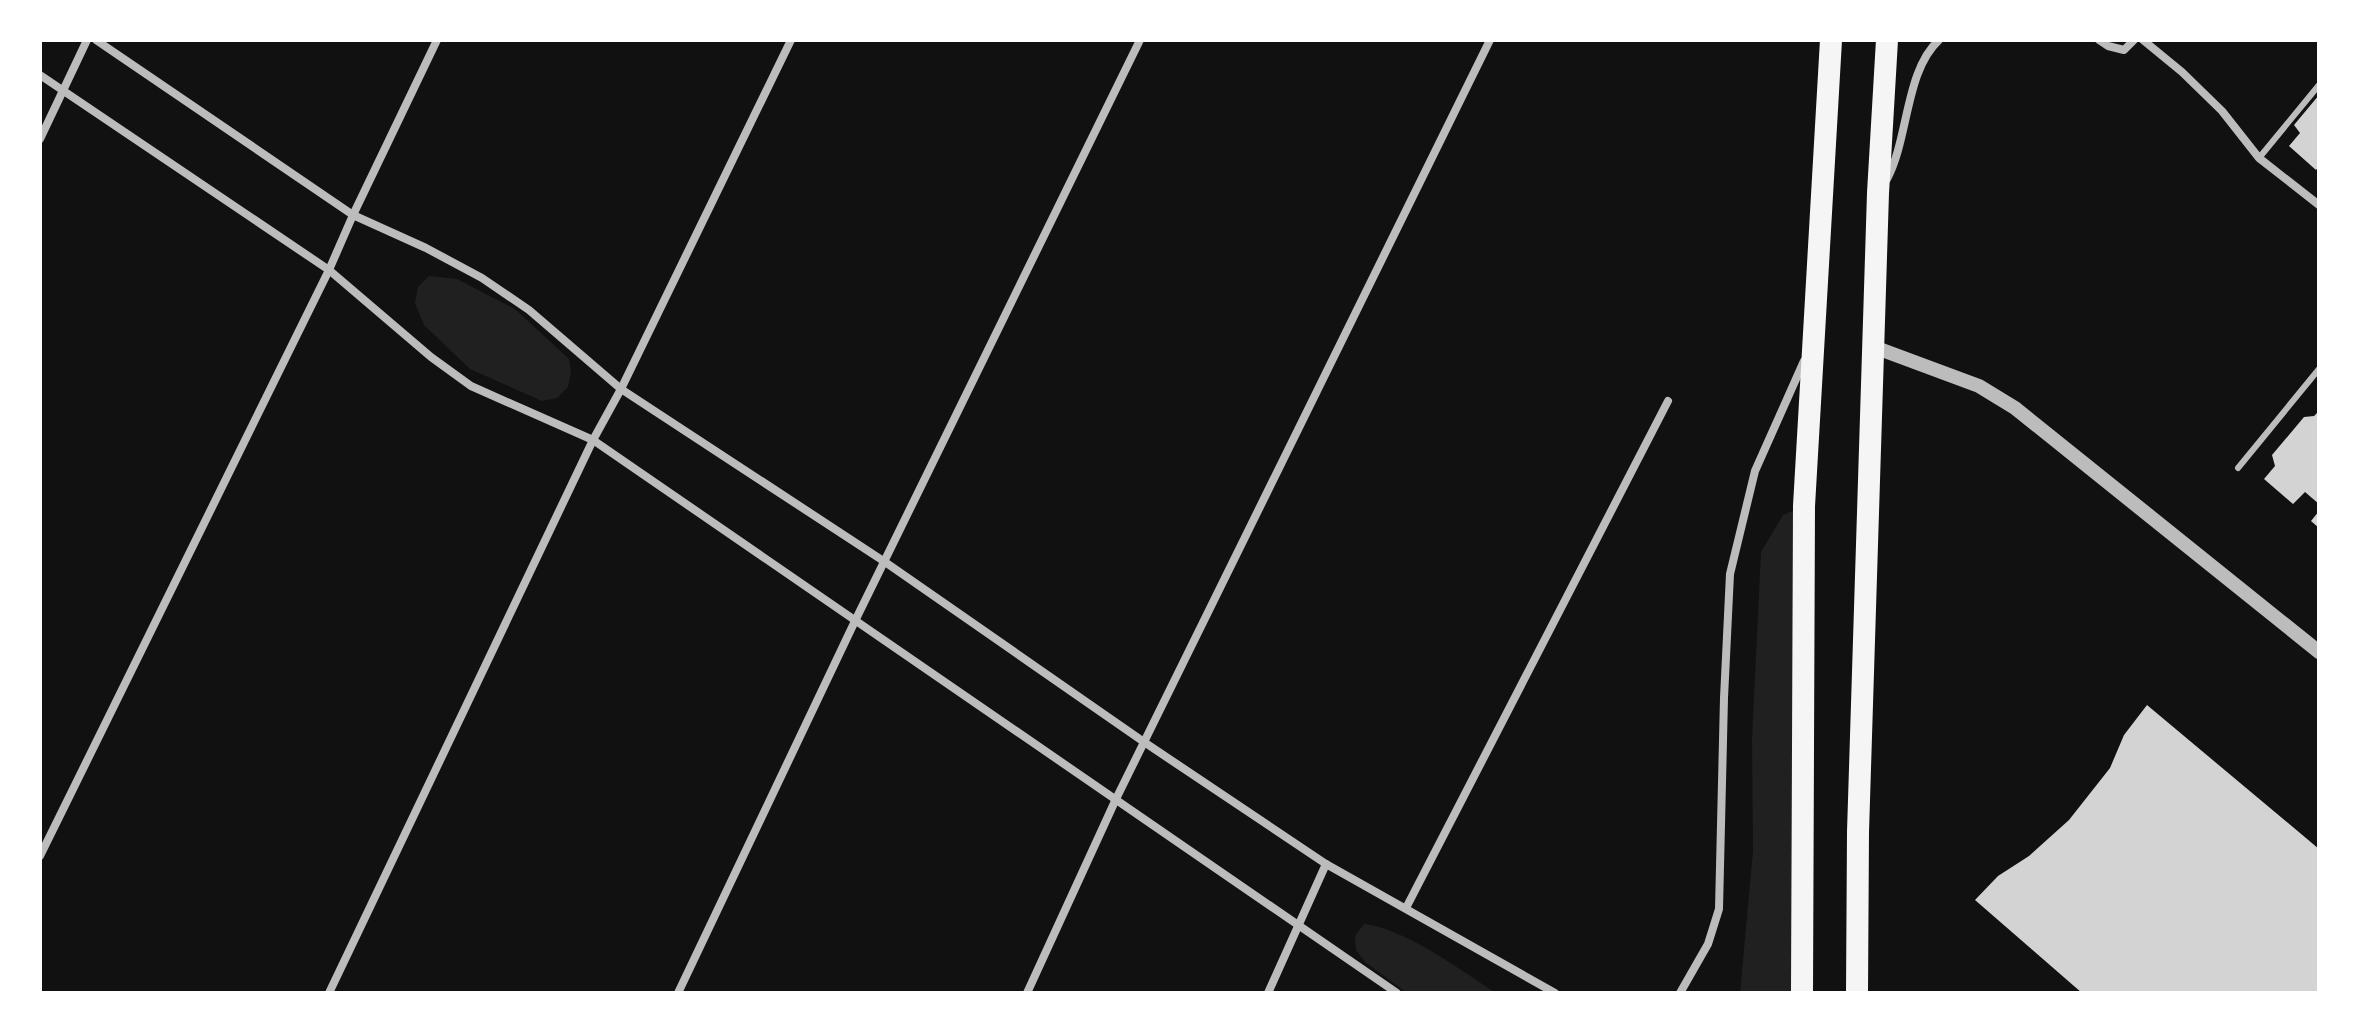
<svg xmlns="http://www.w3.org/2000/svg" width="2359" height="1033" font-family="'PT Sans',sans-serif">
<style>
.green{fill:#202020}
.building{fill:#d3d3d3}
.lines{fill:none;stroke-linecap:round;stroke-linejoin:round}
.service{stroke:#bcbcbc;stroke-width:6}
.minor{stroke:#bcbcbc;stroke-width:8}
.tertiary{stroke:#bcbcbc;stroke-width:14}
.trunk{stroke:#f5f5f5;stroke-width:22}
</style>
<rect width="100%" height="100%" fill="#111"/>
<g class="green">
<polygon points="429,276 457,279 515,309 569,359 571,372 568,387 557,398 542,401 470,369 424,325 415,303 418,287"/>
<polygon points="1797,509 1795,993 1740,993 1753,851 1752,739 1761,552 1783,515"/>
<path d="M1364,924C1404,928 1462,971 1496,993H1407L1365,962L1356,950L1355,936Z"/>
</g>
<g class="building">
<polygon points="2319,95 2319,166 2316,170 2289,146 2300,133 2294,125"/>
<polygon points="2319,411 2319,504 2305,492 2293,504 2264,479 2275,466 2272,455 2304,417 2314,416"/>
<polygon points="2319,511 2319,528 2311,521"/>
<polygon points="2147,705 2319,849 2319,993 2082,993 1975,900 1998,876 2029,856 2069,820 2110,768 2124,735"/>
</g>
<g class="lines">
<g class="service">
<polyline points="2259,158 2319,85"/>
<polyline points="2238,468 2319,369"/>
</g>
<g class="minor">
<polyline points="96,40 353,215 426,248 482,278 529,310 621,389 885,562 1144,742 1326,864 1555,993"/>
<polyline points="2099,40 2108,46 2124,50 2134,40"/>
<polyline points="2143,40 2182,72 2222,111 2259,158 2319,205"/>
<polyline points="40,75 329,270 431,357 471,386 593,440 1397,993"/>
<polyline points="40,139 87,40"/>
<path d="M1887,179C1909,138 1905,71 1939,40"/>
<polyline points="40,856 329,270 353,215 437,40"/>
<polyline points="1406,908 1668,401"/>
<polyline points="329,993 593,440 621,389 791,40"/>
<polyline points="678,993 855,621 1140,40"/>
<polyline points="1027,993 1116,799 1490,40"/>
<polyline points="1268,993 1326,864"/>
<polyline points="1680,993 1708,944 1719,909 1724,698 1730,574 1755,471 1804,361"/>
</g>
<polyline class="tertiary" points="1874,347 1979,386 2015,408 2319,652"/>
<g class="trunk">
<polyline points="1802,993 1804,506 1831,40"/>
<polyline points="1857,993 1858,832 1878,193 1887,40"/>
</g>
</g>
<rect width="2359" height="1033" fill="none" stroke="#ffffff" stroke-width="84"/>
</svg>
